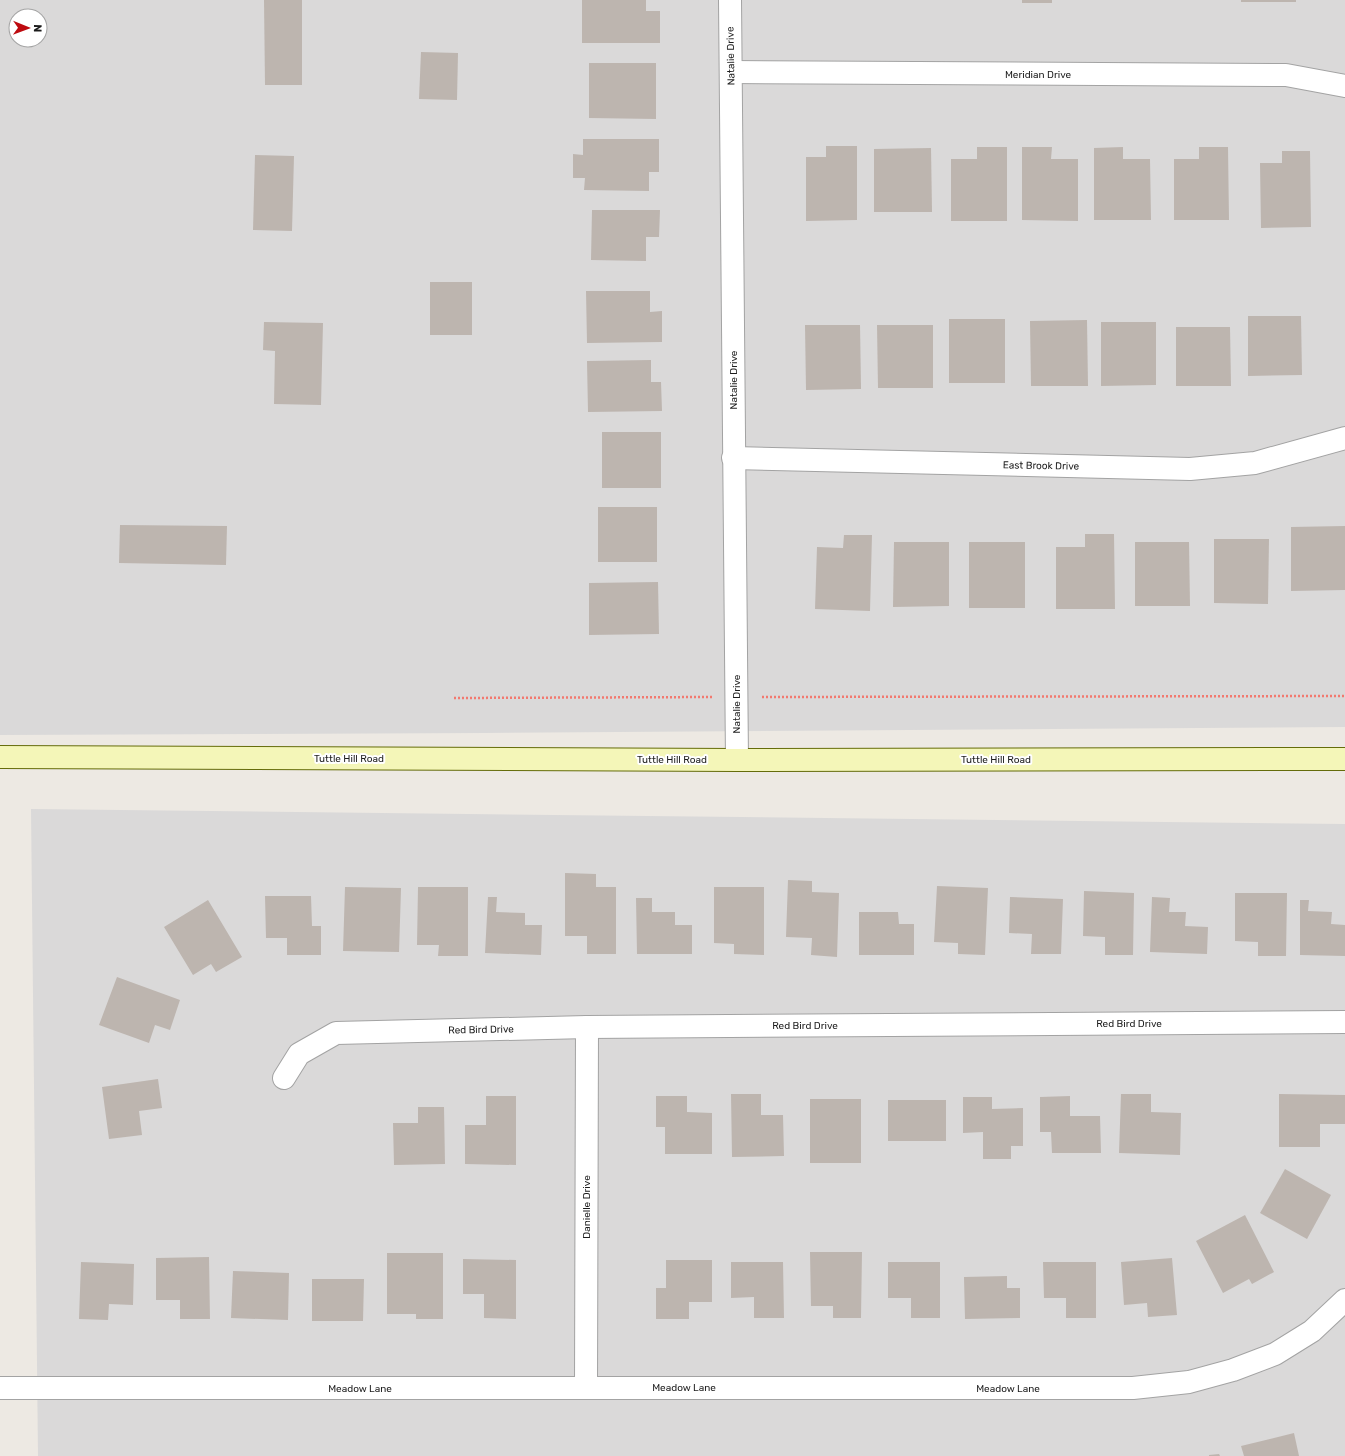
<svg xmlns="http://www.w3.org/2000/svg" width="1345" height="1456" font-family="Rubik,sans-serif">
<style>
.residential{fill:#dad9d9;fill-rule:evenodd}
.building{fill:#bdb5af}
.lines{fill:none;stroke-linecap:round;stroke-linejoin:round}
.street-casing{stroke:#a3a3a3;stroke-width:24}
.secondary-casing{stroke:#656c0a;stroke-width:24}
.path{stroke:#f2796f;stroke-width:2.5;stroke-dasharray:2 2;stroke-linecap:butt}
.street{stroke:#fff;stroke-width:22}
.secondary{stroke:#f4f6b8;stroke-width:22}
.labels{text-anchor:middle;stroke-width:4;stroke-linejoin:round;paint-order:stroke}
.street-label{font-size:10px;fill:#1c1c1c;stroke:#fff}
</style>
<rect width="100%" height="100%" fill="#ede9e3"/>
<g class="residential">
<path d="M0,0H1345V727L484,733L0,735ZM16,16H40V40H16Z"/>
<polygon points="31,809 1345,824 1345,1456 38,1456"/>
</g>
<g class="building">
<polygon points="264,0 302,0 302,85 265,85"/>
<polygon points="582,0 646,0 646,11 660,11 660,43 582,43"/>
<rect x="1022" y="0" width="30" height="3"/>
<rect x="1241" y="0" width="55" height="2"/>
<polygon points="421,52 458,53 457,100 419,99"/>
<polygon points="589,63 656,63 656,119 589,118"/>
<polygon points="583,139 659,139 659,172 649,172 649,191 584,190 585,178 573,178 573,154 583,155"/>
<polygon points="826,146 857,146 857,220 806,221 806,157 826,157"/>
<polygon points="977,147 1007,147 1007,221 951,221 951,159 977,159"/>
<polygon points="1022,147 1052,147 1051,159 1078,159 1078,221 1022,220"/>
<polygon points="1123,147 1123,159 1150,159 1151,220 1094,220 1094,148"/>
<polygon points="1199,147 1228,147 1229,220 1174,220 1174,159 1199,159"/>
<polygon points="931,148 932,212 874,212 874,149"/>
<polygon points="1282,151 1310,151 1311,227 1261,228 1260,163 1282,163"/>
<polygon points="255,155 294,156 292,231 253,230"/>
<polygon points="592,210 660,210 659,237 646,237 646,261 591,260"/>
<rect x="430" y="282" width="42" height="53"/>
<polygon points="586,291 650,291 650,312 662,311 662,342 587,343"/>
<polygon points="1248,316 1301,316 1302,375 1248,376"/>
<rect x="949" y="319" width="56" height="64"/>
<polygon points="1087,320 1088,386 1031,386 1030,321"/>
<polygon points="264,322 323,323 321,405 274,404 275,351 263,350"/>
<polygon points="1101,322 1156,322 1156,385 1101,386"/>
<polygon points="805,325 860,325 861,389 806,390"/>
<polygon points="877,325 933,325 933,388 878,388"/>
<polygon points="1176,327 1230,327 1231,386 1176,386"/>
<polygon points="651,360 651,382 661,382 662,411 588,412 587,361"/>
<rect x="602" y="432" width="59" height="56"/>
<rect x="598" y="507" width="59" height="55"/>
<polygon points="120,525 227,526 226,565 119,563"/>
<polygon points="1345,526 1345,590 1291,591 1291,527"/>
<polygon points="1085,534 1114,534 1115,609 1056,609 1056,547 1085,547"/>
<polygon points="844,535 872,535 870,611 815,609 817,547 843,548"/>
<polygon points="1214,539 1269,539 1268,604 1214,603"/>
<polygon points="894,542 949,542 949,606 893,607"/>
<rect x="969" y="542" width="56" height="66"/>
<polygon points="1135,542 1189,542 1190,606 1135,606"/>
<polygon points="658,582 659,634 589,635 589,583"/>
<polygon points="565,873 596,874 596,887 616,887 616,954 587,954 587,936 565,936"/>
<polygon points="788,880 812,881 812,892 839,893 837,957 811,955 812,938 786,937"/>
<polygon points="937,886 988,888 985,955 958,954 958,943 934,942"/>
<polygon points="345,887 401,888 399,952 343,951"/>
<polygon points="418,887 468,887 468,956 438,956 439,945 417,945"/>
<polygon points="714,887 764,887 764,955 734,954 734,944 714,943"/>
<polygon points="1084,891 1134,893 1133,955 1105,955 1105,937 1083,936"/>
<polygon points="1235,893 1287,893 1286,956 1258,956 1258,942 1235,941"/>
<polygon points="265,896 311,896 312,926 321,926 321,955 287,955 287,938 266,938"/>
<polygon points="488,897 497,897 496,912 525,913 525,925 542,925 541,955 485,953"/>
<polygon points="1010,897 1063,899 1061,954 1031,954 1032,934 1009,933"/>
<polygon points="1152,897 1170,898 1169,912 1186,912 1185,926 1208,927 1207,954 1150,952"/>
<polygon points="636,898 652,898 652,912 675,912 675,925 692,925 692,954 637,954"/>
<polygon points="208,900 242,957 216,972 211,964 193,975 164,927"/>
<polygon points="1300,900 1309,900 1308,911 1332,912 1331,924 1345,925 1345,956 1300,955"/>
<polygon points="859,912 898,912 899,924 914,924 914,955 859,955"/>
<polygon points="117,977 180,1000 170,1030 155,1025 149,1043 99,1025"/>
<polygon points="158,1079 162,1108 139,1111 142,1135 109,1139 102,1087"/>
<polygon points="731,1094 761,1094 761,1115 783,1115 784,1156 732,1157"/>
<polygon points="1121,1094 1151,1094 1151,1112 1181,1113 1180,1155 1119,1153"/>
<polygon points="1279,1094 1345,1095 1345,1124 1320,1124 1320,1147 1279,1147"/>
<polygon points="486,1096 516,1096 516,1165 465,1164 465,1125 486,1125"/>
<polygon points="656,1096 687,1096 687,1112 712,1113 712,1154 665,1154 665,1127 656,1127"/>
<polygon points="1070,1096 1070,1116 1100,1116 1101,1153 1052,1153 1051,1132 1040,1132 1040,1097"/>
<polygon points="963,1097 992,1097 992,1109 1023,1108 1023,1146 1011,1146 1011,1159 983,1159 983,1132 963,1133"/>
<rect x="810" y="1099" width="51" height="64"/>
<rect x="888" y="1100" width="58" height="41"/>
<polygon points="418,1107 444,1107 445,1164 394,1165 393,1123 418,1123"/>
<polygon points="1285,1169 1331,1195 1307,1239 1260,1213"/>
<polygon points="1245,1215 1274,1272 1252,1284 1249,1279 1223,1293 1196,1241"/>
<polygon points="810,1252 862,1252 861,1318 833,1318 833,1306 811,1306"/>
<polygon points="387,1253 443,1253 443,1319 416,1319 416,1314 387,1314"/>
<polygon points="209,1257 210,1319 180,1319 180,1300 156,1300 156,1258"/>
<polygon points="1172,1258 1177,1315 1148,1317 1147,1303 1124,1305 1121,1262"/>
<polygon points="463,1259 516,1260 516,1319 484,1318 484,1294 463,1294"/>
<polygon points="666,1260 712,1260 712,1302 689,1302 689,1319 656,1319 656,1288 666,1288"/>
<polygon points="81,1262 134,1264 133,1305 109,1304 108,1320 79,1319"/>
<polygon points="731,1262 783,1262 784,1318 754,1318 754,1297 731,1298"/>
<polygon points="888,1262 940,1262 940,1318 911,1318 911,1298 888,1298"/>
<polygon points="1043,1262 1096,1262 1096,1318 1066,1318 1066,1298 1044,1298"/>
<polygon points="233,1271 289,1273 288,1320 231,1318"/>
<polygon points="1007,1276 1007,1288 1020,1288 1020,1318 965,1319 964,1277"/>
<polygon points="312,1279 364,1279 363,1321 312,1321"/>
<polygon points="1294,1433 1299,1456 1244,1456 1241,1446"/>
<polygon points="1219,1454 1220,1456 1209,1456 1209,1455"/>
</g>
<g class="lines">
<defs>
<g id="street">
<polyline points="730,0 737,760"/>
<polyline points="731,72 1286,75 1345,86"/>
<polyline points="733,458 1190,469 1255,463 1345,438"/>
<polyline points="284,1078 299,1054 336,1033 587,1027 1345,1022"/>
<polyline points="586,1387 587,1027"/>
<polyline points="0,1388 1133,1388 1189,1382 1233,1370 1275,1354 1312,1331 1345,1300"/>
</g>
<polyline id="secondary" points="0,757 737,760 1345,759"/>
</defs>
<use href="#street" class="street-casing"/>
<use href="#secondary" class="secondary-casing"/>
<g class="path">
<polyline points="762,697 1345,696"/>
<polyline points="454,698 713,697"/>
</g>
<use href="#street" class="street"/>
<use href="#secondary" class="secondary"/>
</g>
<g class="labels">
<g class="street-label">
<text transform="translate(730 56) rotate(-91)" y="4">Natalie Drive</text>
<text x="1038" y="78">Meridian Drive</text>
<text transform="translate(733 380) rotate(-90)" y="4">Natalie Drive</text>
<text transform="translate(1041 465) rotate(1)" y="4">East Brook Drive</text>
<text transform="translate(736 704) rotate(-90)" y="4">Natalie Drive</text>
<text x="349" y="762">Tuttle Hill Road</text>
<text x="672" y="763">Tuttle Hill Road</text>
<text x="996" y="763">Tuttle Hill Road</text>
<text x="1129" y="1027">Red Bird Drive</text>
<text x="805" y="1029">Red Bird Drive</text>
<text transform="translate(481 1029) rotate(-1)" y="4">Red Bird Drive</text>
<text transform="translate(586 1207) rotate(-90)" y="4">Danielle Drive</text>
<text x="684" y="1391">Meadow Lane</text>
<text x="360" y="1392">Meadow Lane</text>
<text x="1008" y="1392">Meadow Lane</text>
</g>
</g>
<g transform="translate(28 28) rotate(91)"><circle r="19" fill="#ffffff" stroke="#a4a4a4"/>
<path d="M0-3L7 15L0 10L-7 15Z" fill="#be0b10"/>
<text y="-6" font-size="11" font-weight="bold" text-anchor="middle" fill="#1c1c1c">N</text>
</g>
</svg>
